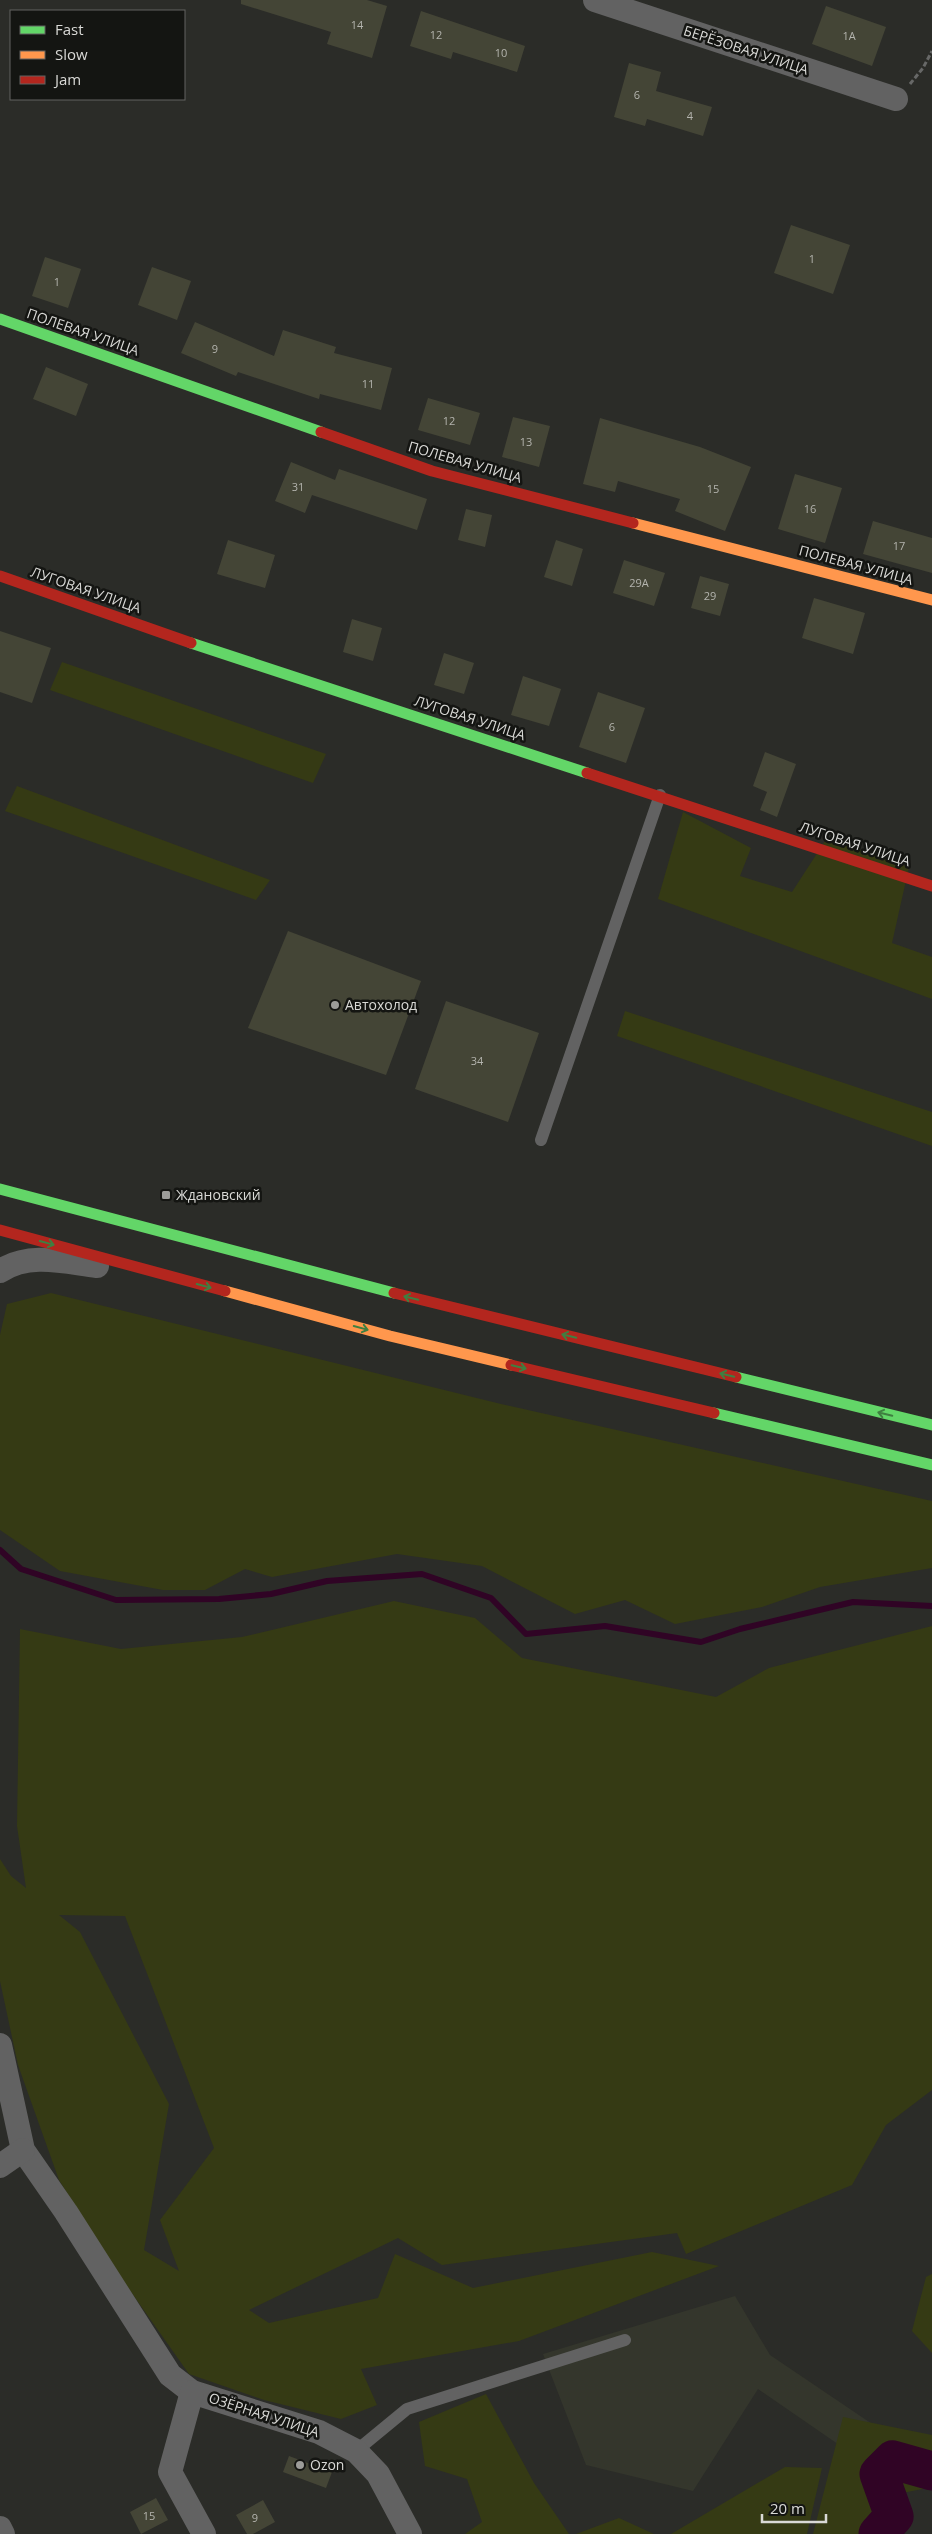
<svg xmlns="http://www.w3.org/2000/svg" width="932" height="2534" font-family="'Open Sans',sans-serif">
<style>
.built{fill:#34362c}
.green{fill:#353a14;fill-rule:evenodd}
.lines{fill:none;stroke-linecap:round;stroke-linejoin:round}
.stream{stroke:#300425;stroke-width:6}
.river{stroke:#300425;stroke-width:39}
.building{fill:#444536}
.path{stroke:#676867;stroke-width:3;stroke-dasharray:5 2.5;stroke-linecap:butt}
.lane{stroke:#626262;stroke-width:12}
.street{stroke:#626262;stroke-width:24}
.fast{stroke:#63d668;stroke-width:11}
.slow{stroke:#ff974d;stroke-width:11}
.jam{stroke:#b3261e;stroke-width:11}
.oneway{stroke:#3f7f41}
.poi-dot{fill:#9c9c99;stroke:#141512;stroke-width:2}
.labels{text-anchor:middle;stroke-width:5;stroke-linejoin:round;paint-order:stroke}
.number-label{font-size:11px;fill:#b4b4ae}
.street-label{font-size:14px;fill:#d9d9d6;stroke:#141512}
.poi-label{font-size:14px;fill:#d9d9d6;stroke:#141512;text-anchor:start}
</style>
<rect width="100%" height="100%" fill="#2b2c28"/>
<polygon class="built" points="735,2296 770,2355 884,2432 861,2460 758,2389 693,2491 586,2465 543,2354"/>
<g class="green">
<polygon points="62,662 326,754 313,783 50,690"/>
<polygon points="17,786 270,880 256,900 5,811"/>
<polygon points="683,812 751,848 740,876 792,892 827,838 909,867 892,943 932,957 932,999 658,899"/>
<polygon points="625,1011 932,1112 932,1146 617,1036"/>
<polygon points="51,1293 501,1404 932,1501 932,1568 820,1587 762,1607 675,1624 625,1600 575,1614 482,1566 397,1554 272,1577 245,1569 205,1590 163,1590 60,1571 0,1530 0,1335 7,1304"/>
<path d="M394,1601L475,1618L522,1658L716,1697L769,1668L932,1626V2090L886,2125L852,2185L686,2254L677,2233L442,2265L398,2238L249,2310L269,2323L378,2298L395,2254L473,2288L652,2252L719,2266L519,2341L361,2369L377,2405L341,2419L264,2400L189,2374L119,2275L59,2180L18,2065L0,1981V1859L11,1876L26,1888L17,1826L20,1629L121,1649L242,1637ZM59,1915L125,1916L214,2148L160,2220L179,2271L144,2250L169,2104L80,1932Z"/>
<polygon points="932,2274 932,2353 912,2331 926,2277"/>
<polygon points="486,2394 534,2483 569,2534 465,2534 482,2522 467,2479 425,2466 419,2422"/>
<polygon points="843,2417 932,2435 932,2487 873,2499 878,2534 813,2534"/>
<polygon points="785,2467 822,2468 807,2534 671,2534"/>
<polygon points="619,2518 654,2534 576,2534"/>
</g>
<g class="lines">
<polyline class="stream" points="0,1550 21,1569 116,1600 219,1599 271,1594 327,1581 422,1574 491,1598 526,1634 605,1626 701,1642 740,1629 853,1602 932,1606"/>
<polyline class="river" points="878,2534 894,2516 879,2474 893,2460 932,2471"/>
</g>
<g class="building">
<polygon points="241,0 367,0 387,6 372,58 327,44 331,32 241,4"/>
<polygon points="826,6 886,27 872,66 812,44"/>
<polygon points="421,11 525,46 517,72 453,52 451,59 410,46"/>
<polygon points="629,63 661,72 656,91 712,107 703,136 647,119 645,126 614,117"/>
<polygon points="791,225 850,245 833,294 774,273"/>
<polygon points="45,257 81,269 68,308 32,296"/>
<polygon points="152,267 191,281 177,320 138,305"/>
<polygon points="195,322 274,356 283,330 336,347 334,353 392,368 381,410 320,394 319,399 238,372 236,376 181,353"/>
<polygon points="46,367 88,384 76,416 33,399"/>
<polygon points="428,398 480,413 470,445 418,430"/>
<polygon points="513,417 550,426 539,467 502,457"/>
<polygon points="600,418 700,447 751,467 725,531 675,511 680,499 618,481 615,492 583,484"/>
<polygon points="291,462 335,480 339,469 427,499 417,530 312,495 305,513 275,501"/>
<polygon points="795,474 842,488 825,543 778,529"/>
<polygon points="466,509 492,515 485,547 458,540"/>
<polygon points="873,521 932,538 932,573 863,554"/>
<polygon points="228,540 275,555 265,588 217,574"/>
<polygon points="556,540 583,549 572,586 544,577"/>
<polygon points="624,560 665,573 654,606 613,593"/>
<polygon points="700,576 729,584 720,616 691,608"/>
<polygon points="814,598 865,613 853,654 802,638"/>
<polygon points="352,619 382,628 373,661 343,652"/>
<polygon points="0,631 51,648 32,703 0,692"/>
<polygon points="444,653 474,663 464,694 434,685"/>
<polygon points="523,676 561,689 549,726 511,715"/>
<polygon points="598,692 645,708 626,763 579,747"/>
<polygon points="765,752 796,764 777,817 760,810 767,792 753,786"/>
<polygon points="288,931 421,981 386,1075 248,1028"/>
<polygon points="446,1001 539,1033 508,1122 415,1089"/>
<polygon points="289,2456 332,2472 326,2488 283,2472"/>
<polygon points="156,2498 168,2520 141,2534 130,2512"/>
<polygon points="263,2500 275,2522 253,2534 247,2534 236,2515"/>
</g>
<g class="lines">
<polyline class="path" points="910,84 923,68 932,51"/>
<g class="lane">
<polyline points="541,1140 660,795"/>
<polyline points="356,2451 407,2409 625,2340"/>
</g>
<g class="street">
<polyline points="595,0 896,99"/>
<path d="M0,1271C30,1252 64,1262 97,1266"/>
<polyline points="0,2045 23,2150 66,2212 170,2375 192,2392 319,2432 356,2451 378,2474 410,2534"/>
<polyline points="0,2166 23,2150"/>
<polyline points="192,2392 170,2472 204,2534"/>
<polyline points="0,2528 3,2534"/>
</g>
<g class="fast">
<polyline points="0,319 321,432"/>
<polyline points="191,643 587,773"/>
<polyline points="0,1189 394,1293"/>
<polyline points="736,1377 932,1425"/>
<polyline points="714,1413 932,1465"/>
</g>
<g class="slow">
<polyline points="633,523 932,600"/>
<polyline points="225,1291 390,1336 511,1365"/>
</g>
<g class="jam">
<polyline points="321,432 432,471 633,523"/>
<polyline points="0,576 191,643"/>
<polyline points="587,773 932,886"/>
<polyline points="0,1230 225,1291"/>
<polyline points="394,1293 736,1377"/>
<polyline points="511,1365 714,1413"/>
</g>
</g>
<defs><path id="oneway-shaft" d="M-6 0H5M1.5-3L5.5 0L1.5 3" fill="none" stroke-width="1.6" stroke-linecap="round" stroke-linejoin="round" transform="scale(1.25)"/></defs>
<g class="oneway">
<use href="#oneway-shaft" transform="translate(47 1243) rotate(15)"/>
<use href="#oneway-shaft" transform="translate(204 1286) rotate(15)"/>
<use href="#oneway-shaft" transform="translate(411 1298) rotate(-166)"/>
<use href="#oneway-shaft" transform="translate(361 1328) rotate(15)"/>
<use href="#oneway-shaft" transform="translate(569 1336) rotate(-166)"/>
<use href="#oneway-shaft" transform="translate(519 1367) rotate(13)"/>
<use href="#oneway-shaft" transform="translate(727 1375) rotate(-166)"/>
<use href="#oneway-shaft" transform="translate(885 1414) rotate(-166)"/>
</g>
<g class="poi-dot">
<circle cx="335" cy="1005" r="5"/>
<rect x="161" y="1190" width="10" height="10" rx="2.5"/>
<circle cx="300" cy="2465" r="5"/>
</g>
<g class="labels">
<g class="number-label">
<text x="357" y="29">14</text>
<text x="436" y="39">12</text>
<text x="849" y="40">1А</text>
<text x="501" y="57">10</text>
<text x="637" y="99">6</text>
<text x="690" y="120">4</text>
<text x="812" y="263">1</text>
<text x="57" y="286">1</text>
<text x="215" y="353">9</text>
<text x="368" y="388">11</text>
<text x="449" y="425">12</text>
<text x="526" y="446">13</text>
<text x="298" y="491">31</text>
<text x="713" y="493">15</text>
<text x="810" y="513">16</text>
<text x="899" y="550">17</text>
<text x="639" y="587">29А</text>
<text x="710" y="600">29</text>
<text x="612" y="731">6</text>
<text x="477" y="1065">34</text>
<text x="149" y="2520">15</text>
<text x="255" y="2522">9</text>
</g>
<g class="street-label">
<text transform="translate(746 50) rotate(18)" y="5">БЕРЁЗОВАЯ УЛИЦА</text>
<text transform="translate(83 332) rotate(19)" y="5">ПОЛЕВАЯ УЛИЦА</text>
<text transform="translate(465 462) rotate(16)" y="5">ПОЛЕВАЯ УЛИЦА</text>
<text transform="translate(856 565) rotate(15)" y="5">ПОЛЕВАЯ УЛИЦА</text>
<text transform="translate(86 590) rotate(19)" y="5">ЛУГОВАЯ УЛИЦА</text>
<text transform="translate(470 718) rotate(18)" y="5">ЛУГОВАЯ УЛИЦА</text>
<text transform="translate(855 844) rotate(18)" y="5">ЛУГОВАЯ УЛИЦА</text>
<text transform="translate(264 2415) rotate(18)" y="5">ОЗЁРНАЯ УЛИЦА</text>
</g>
<g class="poi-label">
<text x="345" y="1010">Автохолод</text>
<text x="176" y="1200">Ждановский</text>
<text x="310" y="2470">Ozon</text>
</g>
</g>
<rect x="10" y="10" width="175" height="90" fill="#141512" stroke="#636360"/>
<rect x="20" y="26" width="25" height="8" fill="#63d668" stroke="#636360"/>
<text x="55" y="35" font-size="15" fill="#d9d9d6">Fast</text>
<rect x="20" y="51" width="25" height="8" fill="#ff974d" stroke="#636360"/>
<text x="55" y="60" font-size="15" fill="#d9d9d6">Slow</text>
<rect x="20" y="76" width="25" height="8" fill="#b3261e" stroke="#636360"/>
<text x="55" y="85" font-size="15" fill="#d9d9d6">Jam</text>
<path d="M762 2514v8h64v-8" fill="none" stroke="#d9d9d6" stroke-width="2.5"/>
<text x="770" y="2514" font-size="15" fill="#d9d9d6" stroke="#141512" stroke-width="4" paint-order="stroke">20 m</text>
</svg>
